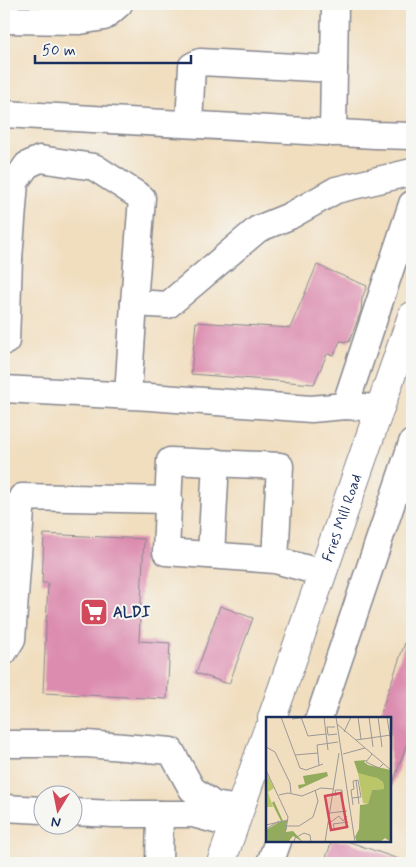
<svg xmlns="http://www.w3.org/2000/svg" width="416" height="867" font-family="Mynerve,sans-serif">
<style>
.building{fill:#dc8caf}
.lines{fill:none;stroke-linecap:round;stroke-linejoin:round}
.minor-casing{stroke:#86868e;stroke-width:29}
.major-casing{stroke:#86868e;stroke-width:30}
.minor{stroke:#fff;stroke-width:26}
.major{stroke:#fff;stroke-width:28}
.labels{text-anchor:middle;stroke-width:4;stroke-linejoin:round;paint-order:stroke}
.street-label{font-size:15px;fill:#1b2f5e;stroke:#f6f6f2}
.poi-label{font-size:15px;font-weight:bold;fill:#1b2f5e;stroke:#f6f6f2;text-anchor:start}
.inset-road{fill:none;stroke:#9b9898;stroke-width:1}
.view{fill:#d1495b;fill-opacity:0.15;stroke:#d1495b;stroke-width:2.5}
.inset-edge{fill:none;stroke:#1b2f5e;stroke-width:2.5}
</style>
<rect width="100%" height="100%" fill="#f6f6f2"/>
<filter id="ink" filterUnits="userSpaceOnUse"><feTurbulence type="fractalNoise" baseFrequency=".02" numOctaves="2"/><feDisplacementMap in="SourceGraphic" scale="10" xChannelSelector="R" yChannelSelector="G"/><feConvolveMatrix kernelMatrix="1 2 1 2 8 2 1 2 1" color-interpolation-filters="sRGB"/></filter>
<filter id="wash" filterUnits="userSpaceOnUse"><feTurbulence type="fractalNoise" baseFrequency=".0096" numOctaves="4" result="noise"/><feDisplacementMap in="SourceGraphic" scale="20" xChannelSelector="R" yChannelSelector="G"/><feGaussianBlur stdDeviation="1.12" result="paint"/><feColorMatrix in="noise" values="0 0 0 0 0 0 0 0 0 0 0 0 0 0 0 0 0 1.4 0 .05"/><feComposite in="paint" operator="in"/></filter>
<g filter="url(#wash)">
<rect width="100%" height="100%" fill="#f1debf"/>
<g id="blocks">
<g class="building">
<polygon points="317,265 367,286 362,298 361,311 349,342 340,341 334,355 327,354 314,384 191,374 196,322 290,328"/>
<polygon points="44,534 144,539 139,641 170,643 167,699 43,693 48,583 42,583"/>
<polygon points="220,606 253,618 229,684 196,673"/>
<polygon points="409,631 412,631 412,729 392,786 390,785 390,718 379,718"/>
<polygon points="332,841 347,841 404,861 403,863 324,863"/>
</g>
</g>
</g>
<g filter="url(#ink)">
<use href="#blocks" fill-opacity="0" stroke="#86868e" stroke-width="1"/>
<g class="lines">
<defs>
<g id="minor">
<polyline points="4,20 80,21 104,17 119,4"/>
<polyline points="4,114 375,135 412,136"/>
<polyline points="189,124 192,66 200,62 334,69"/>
<polyline points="333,133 335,4"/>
<polyline points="4,258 9,259 15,182 27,165 40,159 94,167 142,198 134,303 168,305 258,229 290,216 336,190 412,172"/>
<polyline points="6,341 9,259"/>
<polyline points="4,389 150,397 311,409 345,406 380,408"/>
<polyline points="128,395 134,303"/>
<polyline points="345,406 412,204"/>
<polyline points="211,555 216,462"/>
<polyline points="275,560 280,466 170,461 166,552 275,560 323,573"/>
<polyline points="4,652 12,639 22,497 169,500"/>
<polyline points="319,718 412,443"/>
<polyline points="4,744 87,744 171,751 192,789 214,805 240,809"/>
<polyline points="4,808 42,810"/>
<polyline points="72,812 114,814 193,814 230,824"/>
<polyline points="159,863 160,814"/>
<polyline points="270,863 278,841"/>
</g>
<g id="major">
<path id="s1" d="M272,718L412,316"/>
<polyline points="221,863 267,732"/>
</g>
</defs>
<use href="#minor" class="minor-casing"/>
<use href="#major" class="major-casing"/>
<use href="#minor" class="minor"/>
<use href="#major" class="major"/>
</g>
</g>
<defs>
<symbol id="supermarket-square" viewBox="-11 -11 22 22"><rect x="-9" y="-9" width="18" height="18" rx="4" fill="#d1495b" stroke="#f6f6f2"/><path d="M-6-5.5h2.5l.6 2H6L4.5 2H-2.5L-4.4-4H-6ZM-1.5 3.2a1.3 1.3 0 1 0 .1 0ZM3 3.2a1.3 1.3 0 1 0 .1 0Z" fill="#fff"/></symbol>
</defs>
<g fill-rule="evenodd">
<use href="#supermarket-square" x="78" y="596" width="32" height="32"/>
</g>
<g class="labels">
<g class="street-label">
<text dy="5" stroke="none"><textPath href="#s1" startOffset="212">Fries Mill Road</textPath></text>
</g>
<g class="poi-label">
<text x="113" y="617">ALDI</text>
</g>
</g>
<g transform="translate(266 717)">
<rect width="125" height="125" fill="#f1debf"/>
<path d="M0,55L8,71L2,75L7,90H0ZM92,56L105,57L117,65L118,72L106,73L102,87L97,86Z" fill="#bac668"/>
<path d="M101,43L98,45L102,48L125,53V125L119,121L114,125H91L89,120L93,112L94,88L102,87L106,73L118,72L117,65L111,61L92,56L88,44ZM61,55L62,59L33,72L32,68L39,67L37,59ZM8,84L17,104H21L20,115L27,114L37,125L27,119L22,125H0V113L15,104L6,86Z" fill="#93ab5c"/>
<path class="inset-road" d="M15,0L34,51L40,53L57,47M35,0L42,19L60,17M58,0L62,33M70,0L89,125M92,0L95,22M103,0L107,30M112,0L116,30M121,0L125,26M26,2L42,0M71,7L125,53M69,10H61L62,18L71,17M78,15L85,0M90,23L125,18M0,30L9,35L24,66L25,76M77,37L99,31M106,37L100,45L113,51L117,47M29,38L52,36M53,48L51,28L72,25M0,53L22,100L20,113L12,125M90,63L93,87M13,78L22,76L36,79L55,71L68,72M70,79L69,73H76V80M86,81L95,80L92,63L87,64L88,72L85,73L87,88M64,96L81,94M62,107L73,99L77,104L81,99M67,107L69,113L83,109M67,107L82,105M0,108L22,103M21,109H33L47,100L52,84L49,73M0,112L13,104M28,125L29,121L38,116L44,118L45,125M59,125L73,36"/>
<path class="view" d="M75,76L81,110L65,113L59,79Z"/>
<rect width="125" height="125" class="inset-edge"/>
</g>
<rect width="416" height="867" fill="none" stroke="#f6f6f2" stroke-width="20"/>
<g transform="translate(58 810) rotate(190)"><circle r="24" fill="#f6f6f2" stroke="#9ea6b7"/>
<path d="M0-4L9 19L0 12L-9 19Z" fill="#d1495b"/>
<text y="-8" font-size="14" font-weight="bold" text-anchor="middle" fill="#1b2f5e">N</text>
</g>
<path d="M35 55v8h156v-8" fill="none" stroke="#1b2f5e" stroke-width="2.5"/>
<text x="42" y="55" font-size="15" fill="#1b2f5e" stroke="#f6f6f2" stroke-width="4" paint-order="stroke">50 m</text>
</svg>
